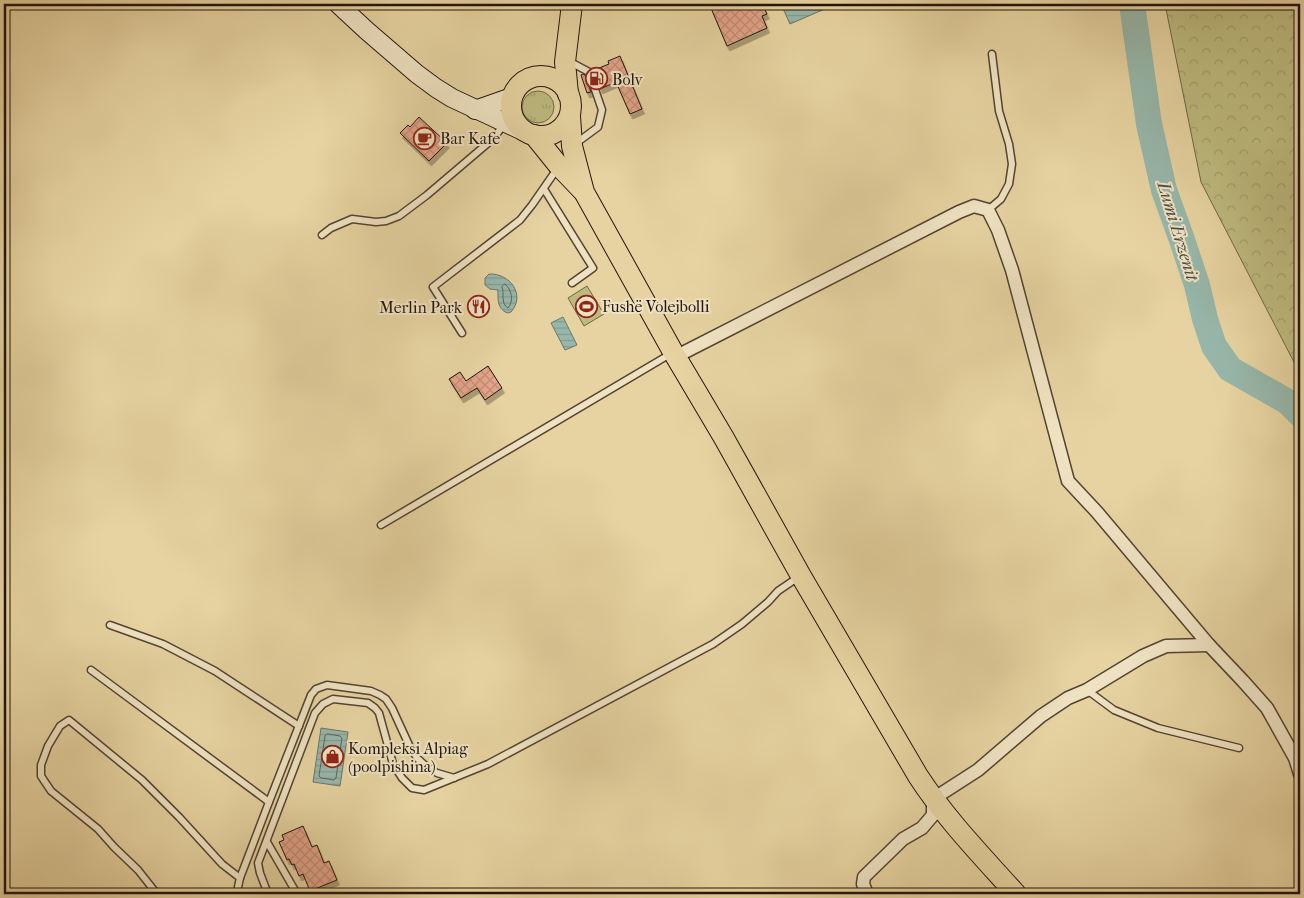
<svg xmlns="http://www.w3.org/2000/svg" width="1304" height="898" font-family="'IM FELL French Canon',serif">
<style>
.grass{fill:url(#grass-tufts);stroke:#706746}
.forest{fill:url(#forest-crowns);stroke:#706746}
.green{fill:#bdba7f;stroke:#706746}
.water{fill:url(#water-rules);stroke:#68766b}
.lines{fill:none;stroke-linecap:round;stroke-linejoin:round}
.shore{stroke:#5c665b;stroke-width:1}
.river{stroke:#97b7aa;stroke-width:26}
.building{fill:url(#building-cross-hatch);stroke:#22140c;filter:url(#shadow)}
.lane-casing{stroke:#534431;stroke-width:9}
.street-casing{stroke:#534431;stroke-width:15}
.secondary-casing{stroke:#22140c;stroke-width:20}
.primary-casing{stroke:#22140c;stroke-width:22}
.lane{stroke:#efe2c2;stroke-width:6}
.street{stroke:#efe2c2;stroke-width:12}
.secondary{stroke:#efe2c2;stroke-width:18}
.primary{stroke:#e6d3a1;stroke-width:20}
.labels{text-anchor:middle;stroke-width:4;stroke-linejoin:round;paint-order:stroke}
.poi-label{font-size:16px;fill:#22140c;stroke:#efe2c2;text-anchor:start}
.water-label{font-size:18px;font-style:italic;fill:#4b4d43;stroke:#efe2c2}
</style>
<defs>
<pattern id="grass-tufts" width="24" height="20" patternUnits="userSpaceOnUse" patternTransform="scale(1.25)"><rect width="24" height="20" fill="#bdba7f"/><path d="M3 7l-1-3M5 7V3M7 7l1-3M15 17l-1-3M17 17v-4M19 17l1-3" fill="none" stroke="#a29f6d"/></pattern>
<pattern id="forest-crowns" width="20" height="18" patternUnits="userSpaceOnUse" patternTransform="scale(1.25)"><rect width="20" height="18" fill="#bdba7f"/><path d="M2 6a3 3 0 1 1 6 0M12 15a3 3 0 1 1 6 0" fill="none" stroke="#a29f6d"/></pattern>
<pattern id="water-rules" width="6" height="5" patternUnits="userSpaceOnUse" patternTransform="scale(1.25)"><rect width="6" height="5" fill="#97b7aa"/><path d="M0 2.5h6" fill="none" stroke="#829c91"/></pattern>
<pattern id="building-cross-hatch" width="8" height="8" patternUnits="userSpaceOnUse" patternTransform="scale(1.25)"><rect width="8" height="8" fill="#e3a489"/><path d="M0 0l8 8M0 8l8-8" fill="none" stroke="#c28c75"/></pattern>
<filter id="shadow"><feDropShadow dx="2.5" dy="5" stdDeviation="0" flood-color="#0004"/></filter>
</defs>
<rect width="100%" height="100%" fill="#e6d3a1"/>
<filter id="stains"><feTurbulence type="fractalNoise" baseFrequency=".004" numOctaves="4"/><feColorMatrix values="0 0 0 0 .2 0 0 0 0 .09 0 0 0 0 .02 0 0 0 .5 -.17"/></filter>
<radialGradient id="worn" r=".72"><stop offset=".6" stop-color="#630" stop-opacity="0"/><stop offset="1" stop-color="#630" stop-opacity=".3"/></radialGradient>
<circle class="grass" cx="538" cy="107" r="16"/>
<polygon class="forest" points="1165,4 1300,4 1300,372 1297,368 1201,182"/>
<polygon class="green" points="587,286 604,314 584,326 568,298"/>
<g class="water">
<polygon points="781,4 828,4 827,8 790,24"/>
<path d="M489,274C510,273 526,295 511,312L507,313C497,308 498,300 498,290L490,289L485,285V278Z"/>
<polygon points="563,317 577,345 565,350 551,323"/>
<polygon points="321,728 348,732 340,786 313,782"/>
</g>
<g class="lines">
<g class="shore">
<path d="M505,284C512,290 514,301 508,308C500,303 505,294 502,287Z"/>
<polygon points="328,734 340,736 342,738 336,778 334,780 321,778 319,776 325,736"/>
</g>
<polyline class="river" points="1132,4 1149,124 1164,190 1182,240 1197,285 1205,319 1214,346 1230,369 1288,402 1300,414"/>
</g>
<g class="building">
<polygon points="720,4 762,4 767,14 762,16 767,28 727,46 711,8"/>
<polygon points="620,56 642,109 630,114 616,82 600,89 594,70 609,64 608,61"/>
<polygon points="583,74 585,75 591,92 587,93 581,75"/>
<polygon points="419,117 447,143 429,161 400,133 408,125 410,127"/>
<polygon points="488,366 502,388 485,400 477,388 461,398 449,379 460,372 466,381"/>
<polygon points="303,826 312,847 317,845 324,863 329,861 337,880 310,891 303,874 299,876 294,864 292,865 289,859 287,860 279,842 284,840 282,835"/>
</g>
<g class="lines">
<defs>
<g id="lane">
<polyline points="567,62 574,64 589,72 602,110 598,127 575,144"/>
<polyline points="544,189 593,268 572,283"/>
<polyline points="988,210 1001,199 1009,184 1012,164 1009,144 999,111 992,54"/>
<polyline points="322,235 331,228 352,219 376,222 386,221 399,216 427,195 494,138 504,124"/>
<polyline points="462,333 433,287 520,220 532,205 557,169"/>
<polyline points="381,525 672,353"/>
<polyline points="110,625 163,644 215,671 299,726"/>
<polyline points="91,670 269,802"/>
<polyline points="1087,690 1114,710 1158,728 1239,748"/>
<polyline points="267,842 297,894"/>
<polyline points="157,894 138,870 114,847 98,829 51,791 41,776 41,765 48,746 60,726 69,720 142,780 179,817 222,864 240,878"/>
<polyline points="238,894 238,887 240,878 269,802 311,695 316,689 327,685 371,691 380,695 386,699 392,708 409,745 417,758 427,767 437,773 454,778"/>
<polyline points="268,894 260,873 258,863 315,713 323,704 333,699 368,703 375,708 379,713 393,764 402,778 412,788 424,790 488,764 713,644 742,624 768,602 778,591 800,576"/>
</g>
<g id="street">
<polyline points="675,357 959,212 974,206 988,210 998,230 1012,270 1068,481 1096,511 1209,645 1243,681 1267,708 1295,758 1300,774"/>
<polyline points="867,894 863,884 864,877 903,839 922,828 933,815 933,799 978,770 1041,716 1068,698 1087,690 1143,656 1166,646 1209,645"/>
</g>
<g id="secondary">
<polyline points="338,4 366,30 417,74 436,88 452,98 525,132"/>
<polyline points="475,110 512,97"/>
</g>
<g id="primary">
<circle cx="541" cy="106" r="30"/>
<polyline points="568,94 565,62 572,4"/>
<path d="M570,116L572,146L584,192L673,352L724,438L801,576L918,776C946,819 982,856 1016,894"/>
<polyline points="534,135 559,166 582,190"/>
</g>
</defs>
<use href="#lane" class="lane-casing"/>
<use href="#street" class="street-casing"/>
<use href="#secondary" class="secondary-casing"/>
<use href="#primary" class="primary-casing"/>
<use href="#lane" class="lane"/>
<use href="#street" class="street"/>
<use href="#secondary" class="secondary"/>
<use href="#primary" class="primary"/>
</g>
<defs>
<symbol id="fuel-ring" viewBox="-11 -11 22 22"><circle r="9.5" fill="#efe2c2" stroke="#8f2418" stroke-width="1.5"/><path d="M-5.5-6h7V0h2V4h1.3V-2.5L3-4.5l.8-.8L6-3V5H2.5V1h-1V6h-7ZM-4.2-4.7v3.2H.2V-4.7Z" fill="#8f2418"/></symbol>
<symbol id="cafe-ring" viewBox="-11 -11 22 22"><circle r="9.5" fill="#efe2c2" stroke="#8f2418" stroke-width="1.5"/><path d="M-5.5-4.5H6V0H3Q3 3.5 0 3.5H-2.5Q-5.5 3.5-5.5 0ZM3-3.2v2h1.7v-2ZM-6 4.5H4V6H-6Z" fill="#8f2418"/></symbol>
<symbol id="stadium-ring" viewBox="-11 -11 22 22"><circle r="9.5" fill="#efe2c2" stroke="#8f2418" stroke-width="1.5"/><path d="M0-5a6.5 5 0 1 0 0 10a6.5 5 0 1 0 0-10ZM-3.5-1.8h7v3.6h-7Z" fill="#8f2418"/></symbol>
<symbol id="restaurant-ring" viewBox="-11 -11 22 22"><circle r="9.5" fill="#efe2c2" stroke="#8f2418" stroke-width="1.5"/><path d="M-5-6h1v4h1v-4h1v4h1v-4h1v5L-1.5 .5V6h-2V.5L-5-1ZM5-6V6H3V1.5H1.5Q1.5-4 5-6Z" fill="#8f2418"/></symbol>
<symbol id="shop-ring" viewBox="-11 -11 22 22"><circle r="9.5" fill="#efe2c2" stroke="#8f2418" stroke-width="1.5"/><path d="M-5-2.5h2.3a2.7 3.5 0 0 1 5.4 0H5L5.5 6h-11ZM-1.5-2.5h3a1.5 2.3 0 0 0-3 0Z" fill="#8f2418"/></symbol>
</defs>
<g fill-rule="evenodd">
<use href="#fuel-ring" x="584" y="66" width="25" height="25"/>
<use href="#cafe-ring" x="412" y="126" width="25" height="25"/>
<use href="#stadium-ring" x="574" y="294" width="25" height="25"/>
<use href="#restaurant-ring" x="466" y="294" width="25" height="25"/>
<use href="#shop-ring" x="320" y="744" width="25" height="25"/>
</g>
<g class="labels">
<g class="poi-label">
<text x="612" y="85">Bolv</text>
<text x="440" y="144">Bar Kafe</text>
<text x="602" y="312">Fushë Volejbolli</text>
<text x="462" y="313" text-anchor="end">Merlin Park</text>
<text x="348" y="754">Kompleksi Alpiag<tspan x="348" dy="18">(poolpishina)</tspan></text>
</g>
<g class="water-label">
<text transform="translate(1178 231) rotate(73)" y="6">Lumi Erzenit</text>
</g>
</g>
<rect width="1304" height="898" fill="none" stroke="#e6d3a1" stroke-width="20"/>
<rect x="5" y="5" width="1294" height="888" fill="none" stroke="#22140c" stroke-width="2.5"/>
<rect x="10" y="10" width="1284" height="878" fill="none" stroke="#22140c"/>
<rect width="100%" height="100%" filter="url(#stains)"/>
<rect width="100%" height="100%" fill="url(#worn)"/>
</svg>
